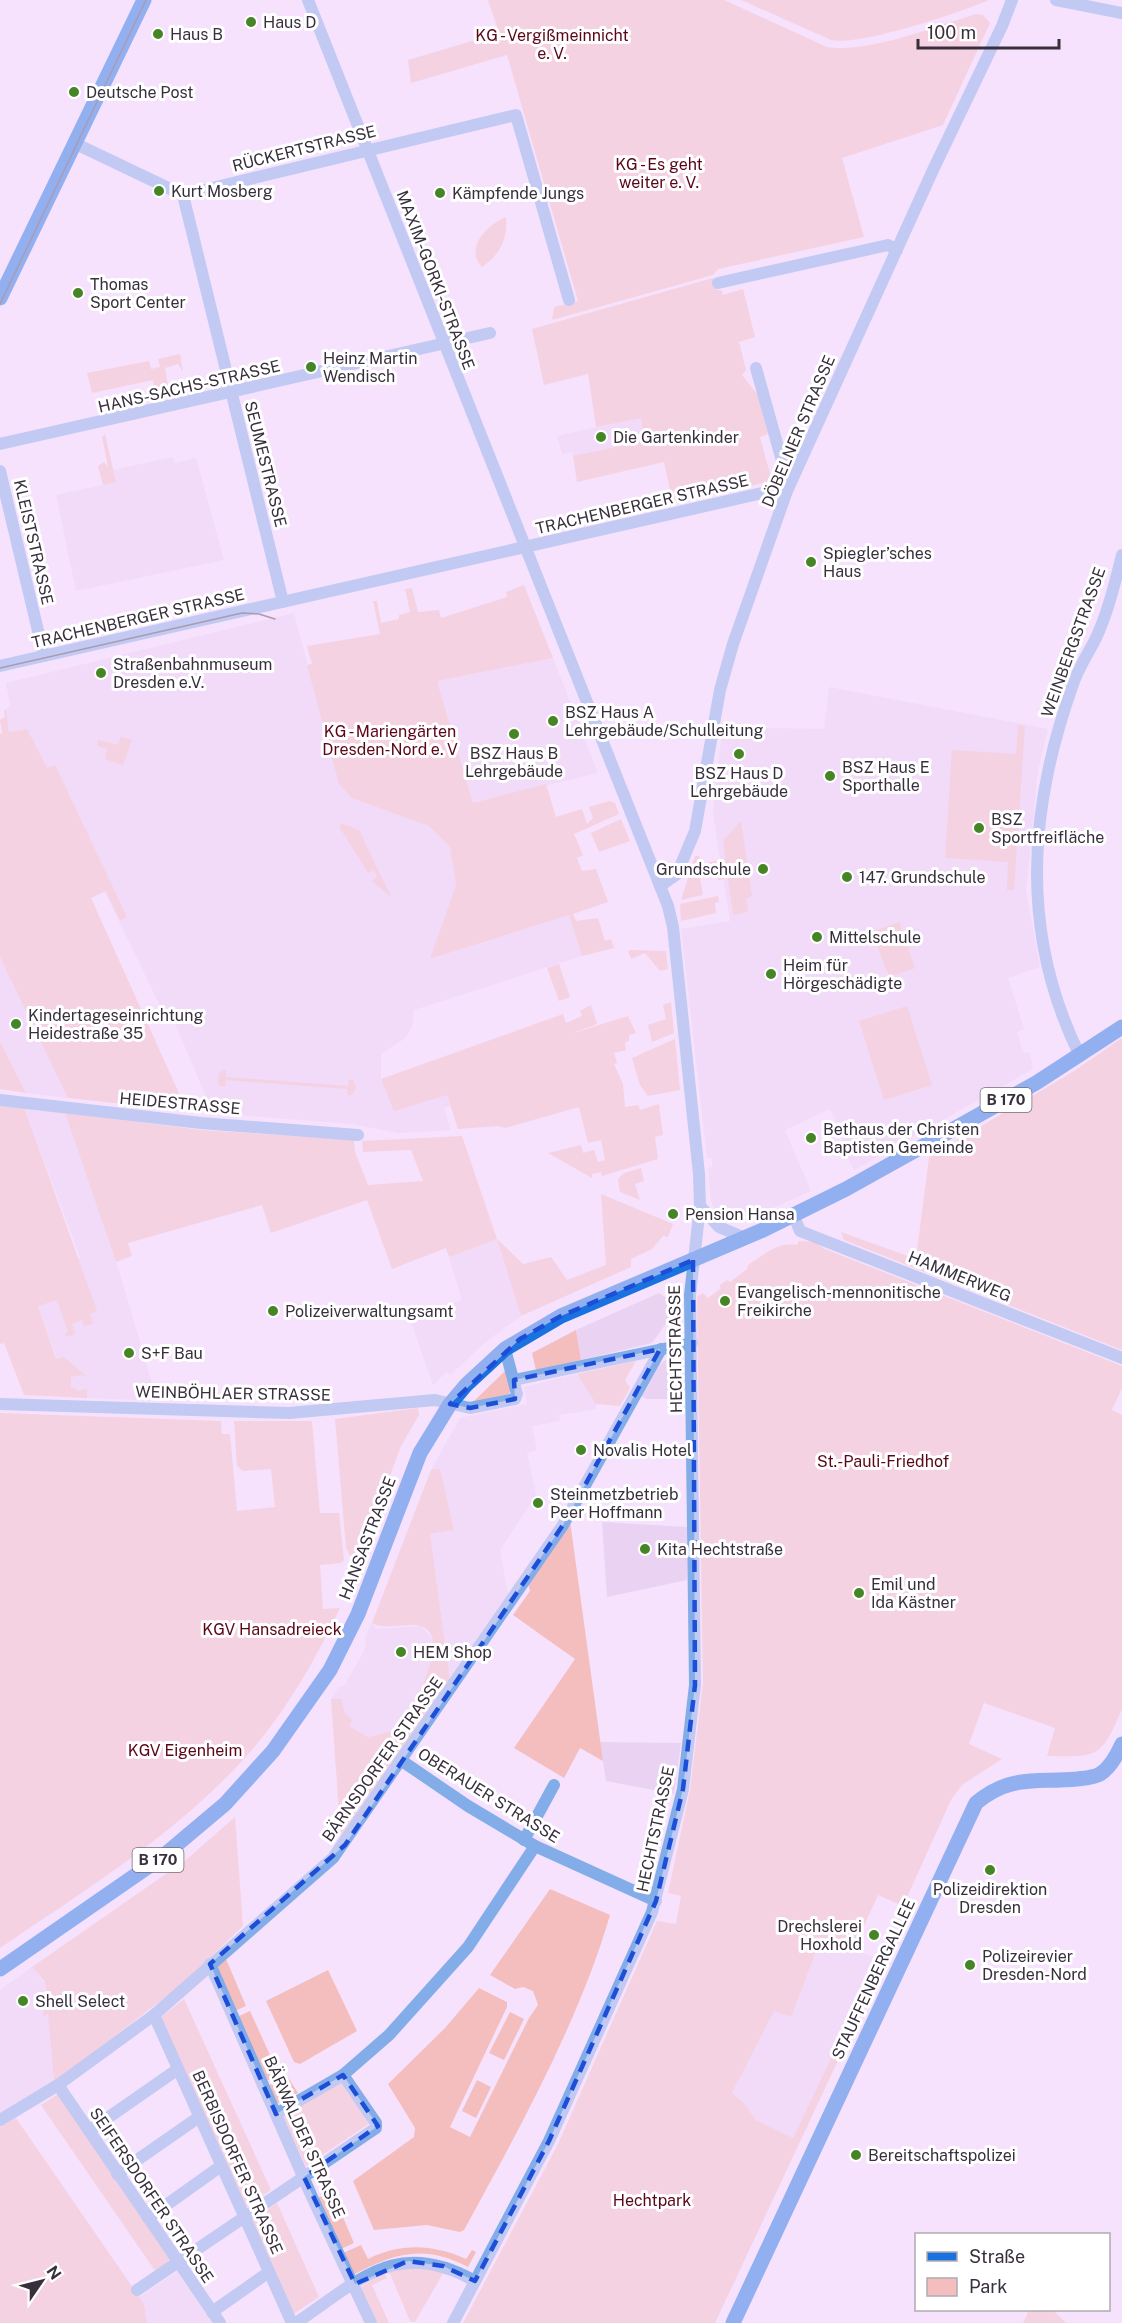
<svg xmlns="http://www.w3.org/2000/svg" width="1122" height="2323" font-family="'Public Sans',sans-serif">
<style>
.built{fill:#ead2f2}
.green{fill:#f4bebf}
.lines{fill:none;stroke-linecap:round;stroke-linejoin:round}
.minor{stroke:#83ade9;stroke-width:12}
.major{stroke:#1a72e1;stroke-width:15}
.tram{stroke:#504554;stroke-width:1.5}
.marked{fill:none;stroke:#1d4ed8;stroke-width:4.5;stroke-dasharray:12 8;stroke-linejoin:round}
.poi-dot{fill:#458526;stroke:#fff;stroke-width:2}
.labels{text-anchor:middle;stroke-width:6;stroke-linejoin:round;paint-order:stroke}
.shield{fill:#fff;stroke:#746d76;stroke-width:1.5}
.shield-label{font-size:15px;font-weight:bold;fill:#382f3c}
.poi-label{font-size:16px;fill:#382f3c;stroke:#fff;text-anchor:start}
.park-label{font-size:16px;fill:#5a0618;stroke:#fff}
.street-label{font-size:16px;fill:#382f3c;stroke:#fff}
</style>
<rect width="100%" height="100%" fill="#f6e2fd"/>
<g class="built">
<polygon points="641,417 644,441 573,456 572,452 562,454 557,436"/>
<polygon points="173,457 175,463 196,458 224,560 76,591 56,495 116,482 113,470"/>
<polygon points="294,613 339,784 353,798 429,826 450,847 456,885 431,959 569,915 582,956 414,1010 412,1027 404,1039 381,1054 381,1079 447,1095 450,1106 444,1108 451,1130 399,1133 351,1124 213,1113 171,1014 165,1016 26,729 9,732 5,712 10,704 6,683"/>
<polygon points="553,658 598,773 473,803 437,681"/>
<polygon points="829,687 1048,729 1038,770 1026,891 1040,967 1008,978 1024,1029 1017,1032 1023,1052 1030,1053 1033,1069 854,1170 841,1145 847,1129 842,1120 837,1122 830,1109 785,1130 811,1191 745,1220 730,1221 716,1212 711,1201 708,1168 712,1167 712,1158 707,1158 681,929 730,921 713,813 723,721 765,728 824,729"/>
<polygon points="0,957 25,1007 68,1098 26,1093 0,1041"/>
<polygon points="24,1107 38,1111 50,1110 65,1113 121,1277 157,1401 70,1397 37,1303 80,1257"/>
<polygon points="497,1239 521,1316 488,1340 450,1375 446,1372 433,1385 410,1319 462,1300 449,1257"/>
<polygon points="659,1293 678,1306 652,1343 581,1360 576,1330"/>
<polygon points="673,1354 684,1361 686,1399 647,1399 640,1396 659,1365"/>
<polygon points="577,1374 596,1404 596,1409 559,1415 560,1421 532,1426 537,1450 527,1453 536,1495 500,1550 507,1590 511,1593 450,1680 430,1534 454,1530 440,1470 431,1470 460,1418 527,1404 524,1387"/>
<polygon points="602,1522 687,1527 687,1580 607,1597"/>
<polygon points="372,1623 376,1629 421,1626 440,1648 441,1657 431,1661 417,1702 420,1704 408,1723 404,1728 368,1737 349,1726 341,1699 331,1699 338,1688 345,1685 366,1647 365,1638"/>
<polygon points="600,1742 681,1743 674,1794 606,1781"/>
<polygon points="819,1944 853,1950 873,1957 839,2043 793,2138 756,2120 744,2103 732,2093 774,2010 791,2017"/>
<polygon points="32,1967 43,1982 45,1981 46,1992 39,1997 45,2010 44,2016 48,2013 54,2082 0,2115 0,1990"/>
<polygon points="178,2271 213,2323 147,2323 144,2304 139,2297"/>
</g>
<g class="green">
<path d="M488,0H724L827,47C865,54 938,26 976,14L983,15L990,23L943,125L842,158L864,237L718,269L713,275L552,320L554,307L578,301L507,55L411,83L408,60L499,33Z"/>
<path d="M741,0H989C958,13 861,46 831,40Z"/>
<path d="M506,217C508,238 500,255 482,267C464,248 487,225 506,217Z"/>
<polygon points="713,278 717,290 721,290 723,295 743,289 755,337 739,342 746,370 742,375 758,395 768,434 760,437 772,481 673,504 664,462 577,482 573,456 644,441 641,418 596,427 588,374 544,385 532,329"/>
<polygon points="180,354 183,372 178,364 165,368 168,386 165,388 166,393 156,396 153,380 92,393 87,373 149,361 151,369 160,367 158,359"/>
<polygon points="105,434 116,482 103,485 98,466 104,462 108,467 102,437"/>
<polygon points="524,585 553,658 437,681 473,803 546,784 556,817 582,809 587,824 593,818 589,807 610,801 615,803 619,814 574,834 583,855 577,858 582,871 596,869 608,902 573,914 576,921 598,918 605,941 611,939 614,948 582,956 569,915 430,959 456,885 450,847 429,826 352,798 339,784 307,665 312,664 307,646 380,634 373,601 377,601 381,623 399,619 399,615 410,612 405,589 412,588 418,612 439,610 441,618 507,597 506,592"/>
<polygon points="4,710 6,710 9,732 27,729 47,768 55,765 127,917 120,920 106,891 91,898 187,1111 68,1098 0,957 0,734 2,733 0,720 5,717"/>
<polygon points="1018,725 1025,726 1014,890 1007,890 1008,862 945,858 952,750 1016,754"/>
<polygon points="121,737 132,740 123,765 105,759 107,749 97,746 98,740 118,745"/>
<polygon points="621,819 630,841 599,852 591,833"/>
<polygon points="741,821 752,896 746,899 748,912 733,915 723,841"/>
<polygon points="341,823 359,830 391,897 372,881 377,876 374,870 368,873 340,828"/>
<polygon points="695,856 699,856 701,864 721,860 724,879 718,880 716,869 699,873 703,895 681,900"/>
<polygon points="718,896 719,902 715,903 716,913 681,921 680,904"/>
<polygon points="899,922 915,968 889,977 872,932"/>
<polygon points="631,950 666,951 668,969 660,971 645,953 631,959 628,951"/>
<polygon points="559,964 570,997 559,1001 547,968"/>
<polygon points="671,1002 674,1033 652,1042 648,1025 666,1019 663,1005"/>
<polygon points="591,1005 597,1024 570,1034 628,1016 636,1033 629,1035 629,1041 625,1042 626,1050 614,1053 617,1063 614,1064 623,1084 625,1107 638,1105 640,1110 659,1104 663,1135 655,1137 658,1159 602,1176 601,1172 592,1174 592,1178 548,1153 581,1145 583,1153 594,1150 598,1162 605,1160 601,1140 588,1143 579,1107 505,1128 498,1126 458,1129 447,1095 394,1111 381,1079 563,1014 566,1023 582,1016 580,1011"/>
<polygon points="907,1006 932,1085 884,1100 859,1021"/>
<polygon points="1122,1038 1122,1350 844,1240 841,1232 916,1259 929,1157 1074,1071"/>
<polygon points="675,1039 680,1090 648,1096 640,1085 632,1058"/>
<polygon points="0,1041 26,1093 0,1089"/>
<polygon points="224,1070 226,1070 226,1077 348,1086 349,1079 354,1081 356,1087 353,1094 348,1096 347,1089 226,1080 225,1087 220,1086 218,1082 219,1073"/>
<polygon points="0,1106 24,1107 97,1311 90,1314 93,1324 84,1326 82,1320 72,1324 75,1334 66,1337 65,1334 68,1332 57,1300 38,1306 56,1359 64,1357 87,1377 82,1375 71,1377 71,1388 76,1388 77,1391 87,1389 87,1398 24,1395 4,1343 0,1344"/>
<polygon points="65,1113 202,1130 354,1140 355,1152 368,1185 423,1181 411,1150 363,1152 362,1141 462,1136 497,1239 523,1264 551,1257 567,1280 606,1265 601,1194 673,1224 668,1237 663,1236 652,1249 631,1259 631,1267 521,1316 497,1239 449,1257 446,1248 392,1269 367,1200 271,1233 262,1205 128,1243 132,1256 116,1262"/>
<polygon points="641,1168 644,1181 635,1184 640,1200 620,1192 618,1179 624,1173"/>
<path d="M799,1241L814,1242L825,1249L1122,1366V1388L1112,1410L1122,1415V1709C1101,1758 1099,1757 1047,1756L1055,1728L984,1703L969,1744L1002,1759L962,1785L951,1800L903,1906L878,1895L853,1950L819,1944L791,2017L774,2011L732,2093L744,2103L756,2120L793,2138L835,2050L842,2052L715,2323H463L558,2144L657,1921L676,1924L681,1896L668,1893L690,1790L703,1683L697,1297L703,1293L708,1298L721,1288L719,1286L727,1280L730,1282L747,1269L748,1265C765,1254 777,1242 797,1245Z"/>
<polygon points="576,1330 581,1360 536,1370 532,1353"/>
<polygon points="636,1361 625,1380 630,1388 620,1406 596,1404 577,1374"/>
<polygon points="507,1369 511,1391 509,1394 471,1404"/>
<polygon points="418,1408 419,1415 401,1446 359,1560 351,1557 346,1548 335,1419"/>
<path d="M0,1413L221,1421L222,1434H230L237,1511L275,1507L271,1469L243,1471L237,1466L234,1421H312L320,1513H339L344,1560L341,1563L320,1565L323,1609L340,1608C318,1655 290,1704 257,1744C186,1828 90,1887 0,1948Z"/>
<path d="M440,1469L454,1530L430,1534L450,1680L341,1841L331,1699H341L345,1713L352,1720L349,1726L368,1737L404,1728L420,1704L417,1702L431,1661L441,1657L440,1649H434C433,1608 393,1635 372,1623L431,1470Z"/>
<polygon points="570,1521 603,1761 580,1748 564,1778 514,1748 575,1659 513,1615 530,1591 528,1583"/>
<polygon points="235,1817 243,1926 180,1986 54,2082 48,2014 42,2017 45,2010 39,1996 46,1992 45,1982 32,1967 186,1860"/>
<path d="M550,1889L610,1915C579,2022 517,2133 464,2230L460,2232L427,2225L374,2230L353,2181L414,2137L415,2128L388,2084L445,2028L479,1988L507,2002V2007L450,2127L470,2137L529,2018L538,2005L533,1991L523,1987L515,1989L490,1975Z"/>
<polygon points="226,1959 246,2006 235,2011 216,1968"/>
<polygon points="328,1970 357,2031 300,2064 294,2062 266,2001"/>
<polygon points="865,1982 873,1986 844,2045 839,2043"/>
<polygon points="184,1999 271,2190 245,2208 160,2018"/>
<polygon points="250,2011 279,2075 266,2081 237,2017"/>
<polygon points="510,2012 524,2019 504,2060 489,2053"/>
<polygon points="288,2077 298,2093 276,2104 267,2086"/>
<polygon points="477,2080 491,2087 476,2118 462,2111"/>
<polygon points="340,2082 370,2123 306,2166 283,2117"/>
<polygon points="58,2094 171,2261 156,2272 41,2105"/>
<polygon points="16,2118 144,2304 147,2323 0,2323 0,2127"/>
<polygon points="332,2192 354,2243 341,2249 317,2198"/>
<polygon points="277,2203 319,2297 292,2315 251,2221"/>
<path d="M361,2245L368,2259C401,2243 432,2244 466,2259L472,2250L476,2252L468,2267C424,2244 395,2253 353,2275L343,2253Z"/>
<polygon points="395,2266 445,2270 415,2322 410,2321 388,2269"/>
<polygon points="383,2272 387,2278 372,2285 389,2323 374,2323 360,2288"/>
<polygon points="1029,2310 1053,2310 1066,2323 1023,2323"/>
</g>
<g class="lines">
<g class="minor">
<polyline points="308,0 668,906 673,927 699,1174 700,1206 690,1295 695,1685 683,1789 652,1912 549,2141 453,2323"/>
<polyline points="1056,0 1122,13"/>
<polyline points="74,143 183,195 516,115 569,300"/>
<polyline points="183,195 283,602"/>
<polyline points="718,283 888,245 897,250"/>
<polyline points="756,368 782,461 797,467"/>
<polyline points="0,444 490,333"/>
<polyline points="0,471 44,656"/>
<polyline points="0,666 767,492 787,491"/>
<polyline points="660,886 677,874 695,831 720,690 733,644 787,491 933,170 1002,26 1012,0"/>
<path d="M1080,1056C1020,934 1028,812 1072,687C1077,670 1088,654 1096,638C1108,612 1115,583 1122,555"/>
<polyline points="0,1100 201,1123 358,1135"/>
<polyline points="700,1206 719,1227 745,1238"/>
<polyline points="794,1216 800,1231 1122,1358"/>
<polyline points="514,1380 692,1343"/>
<polyline points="0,1404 289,1413 435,1400 470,1408 515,1399 517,1394 505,1349"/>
<polyline points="402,1761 468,1806 535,1846 656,1901"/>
<polyline points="524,1840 554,1785"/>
<polyline points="210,1964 312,2197 371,2323"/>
<polyline points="154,2015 292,2323"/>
<polyline points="58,2085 220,2323"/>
<polyline points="276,2114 343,2075 389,2035 468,1947 535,1846"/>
<polyline points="0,2120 58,2085 154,2015 333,1858 563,1525 661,1349"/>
<polyline points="89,2131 178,2069"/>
<polyline points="117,2174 199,2117"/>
<polyline points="148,2218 221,2166"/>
<polyline points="137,2290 376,2128 376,2123 343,2075"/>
<polyline points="212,2312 269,2272"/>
<path d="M296,2323C360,2280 397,2237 475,2281"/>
</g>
<g class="major">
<polyline points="0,298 144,0"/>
<polyline points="0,1969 162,1857 225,1804 273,1751 330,1670 358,1614 420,1453 450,1404 466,1385 505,1349 561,1316 763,1230 846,1189 1036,1083 1122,1027"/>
<path d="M733,2323L976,1803C1011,1774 1036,1783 1077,1779C1085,1778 1093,1778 1100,1774C1110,1768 1117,1755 1122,1744"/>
</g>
<g class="tram">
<polyline points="0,304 146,0"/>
<polyline points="0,668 242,613 259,614 275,619"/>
</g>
</g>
<path d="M0 0H1122V2323H0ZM693,1260L695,1685L683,1789L656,1901L549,2141L475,2281L443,2266L408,2261L355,2284L304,2177L378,2126L343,2075L276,2114L210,1964L345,1845L563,1525L660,1349L514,1380L515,1399L470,1408L450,1404L520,1339L561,1316Z" fill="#f6e2fd" fill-opacity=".55" fill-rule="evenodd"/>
<path class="marked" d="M693,1260L695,1685L683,1789L656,1901L549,2141L475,2281L443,2266L408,2261L355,2284L304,2177L378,2126L343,2075L276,2114L210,1964L345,1845L563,1525L660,1349L514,1380L515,1399L470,1408L450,1404L520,1339L561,1316Z"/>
<g class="poi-dot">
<circle cx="251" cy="22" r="6"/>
<circle cx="158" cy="34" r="6"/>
<circle cx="74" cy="92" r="6"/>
<circle cx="159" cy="191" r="6"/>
<circle cx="440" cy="193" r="6"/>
<circle cx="78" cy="293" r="6"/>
<circle cx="311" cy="367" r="6"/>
<circle cx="601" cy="437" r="6"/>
<circle cx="811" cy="562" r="6"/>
<circle cx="101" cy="673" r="6"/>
<circle cx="553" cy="721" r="6"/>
<circle cx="514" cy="734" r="6"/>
<circle cx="739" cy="754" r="6"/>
<circle cx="830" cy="776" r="6"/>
<circle cx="979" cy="828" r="6"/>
<circle cx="763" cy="869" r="6"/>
<circle cx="847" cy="877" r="6"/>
<circle cx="817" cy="937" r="6"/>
<circle cx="771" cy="974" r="6"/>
<circle cx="16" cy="1024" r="6"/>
<circle cx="811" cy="1138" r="6"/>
<circle cx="673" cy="1214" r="6"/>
<circle cx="725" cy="1301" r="6"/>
<circle cx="273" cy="1311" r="6"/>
<circle cx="129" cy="1353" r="6"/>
<circle cx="581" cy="1450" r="6"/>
<circle cx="538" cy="1503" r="6"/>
<circle cx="645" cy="1549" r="6"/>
<circle cx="859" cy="1593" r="6"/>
<circle cx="401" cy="1652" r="6"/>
<circle cx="990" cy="1870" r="6"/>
<circle cx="874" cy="1935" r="6"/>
<circle cx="970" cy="1965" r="6"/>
<circle cx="23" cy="2001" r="6"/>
<circle cx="856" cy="2155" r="6"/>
</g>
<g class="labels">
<g class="shield">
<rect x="980.5" y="1088" width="51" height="24" rx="4.5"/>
<rect x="132.5" y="1848" width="51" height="24" rx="4.5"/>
</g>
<g class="shield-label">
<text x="1006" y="1105">B 170</text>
<text x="158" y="1865">B 170</text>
</g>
<g class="poi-label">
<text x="263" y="28">Haus D</text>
<text x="170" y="40">Haus B</text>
<text x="86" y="98">Deutsche Post</text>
<text x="171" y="197">Kurt Mosberg</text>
<text x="452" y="199">Kämpfende Jungs</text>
<text x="90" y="290">Thomas<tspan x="90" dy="18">Sport Center</tspan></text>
<text x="323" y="364">Heinz Martin<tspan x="323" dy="18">Wendisch</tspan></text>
<text x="613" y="443">Die Gartenkinder</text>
<text x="823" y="559">Spiegler’sches<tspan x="823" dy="18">Haus</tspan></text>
<text x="113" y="670">Straßenbahnmuseum<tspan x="113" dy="18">Dresden e.V.</tspan></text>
<text x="565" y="718">BSZ Haus A<tspan x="565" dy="18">Lehrgebäude/Schulleitung</tspan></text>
<text x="514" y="759" text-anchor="middle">BSZ Haus B<tspan x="514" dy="18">Lehrgebäude</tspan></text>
<text x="842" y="773">BSZ Haus E<tspan x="842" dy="18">Sporthalle</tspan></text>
<text x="739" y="779" text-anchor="middle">BSZ Haus D<tspan x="739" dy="18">Lehrgebäude</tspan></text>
<text x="991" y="825">BSZ<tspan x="991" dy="18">Sportfreifläche</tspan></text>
<text x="751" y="875" text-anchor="end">Grundschule</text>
<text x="859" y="883">147. Grundschule</text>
<text x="829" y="943">Mittelschule</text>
<text x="783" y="971">Heim für<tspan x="783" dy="18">Hörgeschädigte</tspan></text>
<text x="28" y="1021">Kindertageseinrichtung<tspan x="28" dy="18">Heidestraße 35</tspan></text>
<text x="823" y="1135">Bethaus der Christen<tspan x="823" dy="18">Baptisten Gemeinde</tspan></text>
<text x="685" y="1220">Pension Hansa</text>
<text x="737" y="1298">Evangelisch-mennonitische<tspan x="737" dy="18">Freikirche</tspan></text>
<text x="285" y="1317">Polizeiverwaltungsamt</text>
<text x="141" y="1359">S+F Bau</text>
<text x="593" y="1456">Novalis Hotel</text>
<text x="550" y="1500">Steinmetzbetrieb<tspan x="550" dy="18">Peer Hoffmann</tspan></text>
<text x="657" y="1555">Kita Hechtstraße</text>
<text x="871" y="1590">Emil und<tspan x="871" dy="18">Ida Kästner</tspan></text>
<text x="413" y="1658">HEM Shop</text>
<text x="990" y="1895" text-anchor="middle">Polizeidirektion<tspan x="990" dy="18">Dresden</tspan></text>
<text x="862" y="1932" text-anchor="end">Drechslerei<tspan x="862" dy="18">Hoxhold</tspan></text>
<text x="982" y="1962">Polizeirevier<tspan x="982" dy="18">Dresden-Nord</tspan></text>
<text x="35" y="2007">Shell Select</text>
<text x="868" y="2161">Bereitschaftspolizei</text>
</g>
<g class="park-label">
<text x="552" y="41">KG - Vergißmeinnicht<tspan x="552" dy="18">e. V.</tspan></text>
<text x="659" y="170">KG - Es geht<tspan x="659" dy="18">weiter e. V.</tspan></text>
<text x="390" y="737">KG - Mariengärten<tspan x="390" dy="18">Dresden-Nord e. V</tspan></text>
<text x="883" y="1467">St.-Pauli-Friedhof</text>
<text x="272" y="1635">KGV Hansadreieck</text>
<text x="185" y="1756">KGV Eigenheim</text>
<text x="652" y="2206">Hechtpark</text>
</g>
<g class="street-label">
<text transform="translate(304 148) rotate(-14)" y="6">RÜCKERTSTRASSE</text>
<text transform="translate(436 280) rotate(69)" y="6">MAXIM-GORKI-STRASSE</text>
<text transform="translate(189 386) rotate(-13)" y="6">HANS-SACHS-STRASSE</text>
<text transform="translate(798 431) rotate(-67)" y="6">DÖBELNER STRASSE</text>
<text transform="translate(266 464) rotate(76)" y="6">SEUMESTRASSE</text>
<text transform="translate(642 504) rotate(-13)" y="6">TRACHENBERGER STRASSE</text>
<text transform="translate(34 542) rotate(77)" y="6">KLEISTSTRASSE</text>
<text transform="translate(138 618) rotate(-13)" y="6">TRACHENBERGER STRASSE</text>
<text transform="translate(1073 642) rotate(-70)" y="6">WEINBERGSTRASSE</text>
<text transform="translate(180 1103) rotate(5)" y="6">HEIDESTRASSE</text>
<text transform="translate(960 1276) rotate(22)" y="6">HAMMERWEG</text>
<text transform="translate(675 1349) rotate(-91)" y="6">HECHTSTRASSE</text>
<text transform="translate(233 1393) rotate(1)" y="6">WEINBÖHLAER STRASSE</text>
<text transform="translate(367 1538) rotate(-69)" y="6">HANSASTRASSE</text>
<text transform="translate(382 1759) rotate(-55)" y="6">BÄRNSDORFER STRASSE</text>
<text transform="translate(489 1795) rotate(32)" y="6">OBERAUER STRASSE</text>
<text transform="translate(655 1829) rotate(-78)" y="6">HECHTSTRASSE</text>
<text transform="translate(873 1979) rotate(-65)" y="6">STAUFFENBERGALLEE</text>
<text transform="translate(305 2137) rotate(66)" y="6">BÄRWALDER STRASSE</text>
<text transform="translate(238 2162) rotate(66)" y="6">BERBISDORFER STRASSE</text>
<text transform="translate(152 2195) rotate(56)" y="6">SEIFERSDORFER STRASSE</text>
</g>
</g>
<rect x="915" y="2233" width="195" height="78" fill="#ffffff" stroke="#afacb1" stroke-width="1.5"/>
<rect x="927" y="2252" width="30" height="9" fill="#1a72e1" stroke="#afacb1" stroke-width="1.5"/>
<text x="969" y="2263" font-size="18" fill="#382f3c">Straße</text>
<rect x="927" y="2278" width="30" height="18" fill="#f4bebf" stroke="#afacb1" stroke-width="1.5"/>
<text x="969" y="2293" font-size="18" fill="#382f3c">Park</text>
<g transform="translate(42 2281) rotate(55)" stroke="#ffffff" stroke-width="4.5" paint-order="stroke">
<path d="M0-4.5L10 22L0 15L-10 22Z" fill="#382f3c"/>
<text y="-9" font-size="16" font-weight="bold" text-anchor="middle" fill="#382f3c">N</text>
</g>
<path d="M918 39v9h141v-9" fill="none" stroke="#382f3c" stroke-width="3"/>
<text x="927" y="39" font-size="18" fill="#382f3c" stroke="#ffffff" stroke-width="4.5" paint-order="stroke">100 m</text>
</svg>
